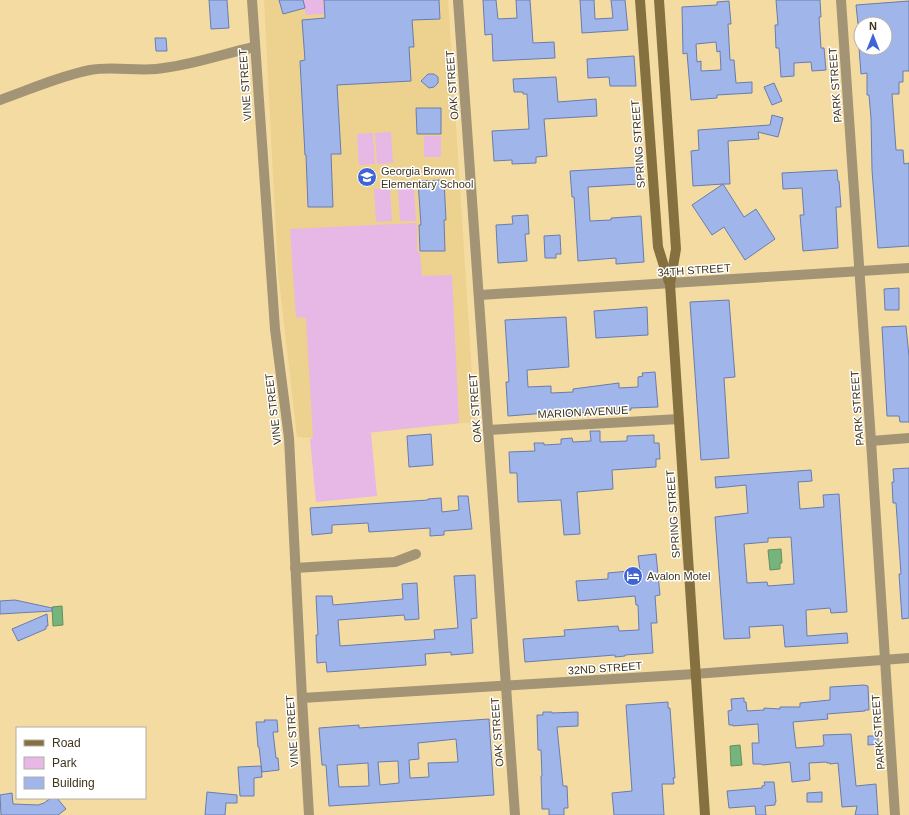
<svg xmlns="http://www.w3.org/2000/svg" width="909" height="815" font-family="Helvetica,sans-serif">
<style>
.built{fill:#edd18f}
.green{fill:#e7b7e6}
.water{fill:#75b57c;stroke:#648e5f}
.building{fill:#a0b6eb;stroke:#687cad;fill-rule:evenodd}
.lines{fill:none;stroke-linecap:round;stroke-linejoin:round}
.minor{stroke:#a29475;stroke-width:10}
.tertiary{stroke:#a29475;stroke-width:10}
.secondary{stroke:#857140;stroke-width:10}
.labels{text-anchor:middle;stroke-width:3;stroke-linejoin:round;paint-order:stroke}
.street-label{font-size:11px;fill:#3e341c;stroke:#fff}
.poi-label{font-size:11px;fill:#3e341c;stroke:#fff;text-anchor:start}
</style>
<rect width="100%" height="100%" fill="#f4dba1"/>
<polygon class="built" points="264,0 448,0 475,422 313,438 297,437 278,272"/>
<g class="green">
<polygon points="303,0 323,0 324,14 306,15"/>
<polygon points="391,132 393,163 377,164 375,133"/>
<polygon points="373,133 375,164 359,165 357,134"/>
<rect x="424" y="136" width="17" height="21"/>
<polygon points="414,187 416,221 400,221 398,188"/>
<polygon points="390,188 392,221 376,222 374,189"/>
<polygon points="417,223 417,251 420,253 422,276 452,275 459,423 366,433 371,433 377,496 316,502 310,439 313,438 306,318 296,317 290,229"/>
</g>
<g class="water">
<polygon points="781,549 782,563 780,563 780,569 770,570 768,550"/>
<polygon points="62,606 63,625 53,626 52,607"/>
<polygon points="740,745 742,765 731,766 730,746"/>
</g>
<g class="building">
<polygon points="209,0 227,0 229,28 211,29"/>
<polygon points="279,0 303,0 305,8 283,14"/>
<polygon points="324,0 439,0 440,19 412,20 414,47 409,47 411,81 337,85 341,154 331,154 333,207 308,207 306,155 305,155 300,61 305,60 302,20 325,18"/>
<polygon points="483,0 496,0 498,19 517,18 516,0 530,0 533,43 554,42 555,58 493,61 492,34 485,35"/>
<polygon points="580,0 594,0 595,19 613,18 611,0 625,0 628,30 582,33"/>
<polygon points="776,0 820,0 821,17 819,17 821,48 824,48 826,70 812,71 811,62 794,63 794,76 781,77 779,48 776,48 775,25 778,25"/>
<path d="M729,1L731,24H728L730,60H734L736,83L752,82V93L717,95V98L691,100L687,53L683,54L682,7L717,5V2ZM716,42L717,52L720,51L721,70L701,71V61L697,62L696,44Z"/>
<polygon points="909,1 909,71 903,71 903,82 899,82 899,94 892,94 896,150 903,150 904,164 909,163 909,246 878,248 872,170 871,118 869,95 867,95 867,73 861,74 859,48 885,48 885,24 858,24 856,5"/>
<polygon points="155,38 166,38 167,51 156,51"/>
<polygon points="634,56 636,86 610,86 609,77 588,78 587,59"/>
<polygon points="428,74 434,74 438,77 438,83 434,87 429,88 421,81"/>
<polygon points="556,77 558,102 596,99 597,116 544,119 547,156 536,157 536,163 512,164 512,160 494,161 492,131 529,129 527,94 523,94 523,92 514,92 513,79"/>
<polygon points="774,83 782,101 772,105 764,87"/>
<polygon points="416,108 441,108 441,134 417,134"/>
<polygon points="772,115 783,118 778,137 758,132 759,139 728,141 730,184 723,184 744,217 756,209 775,239 745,260 724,227 712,235 692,205 723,184 693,186 691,151 699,150 698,130 770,125"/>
<polygon points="639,167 640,184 588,187 590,221 611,220 611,218 641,216 644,262 616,264 616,258 578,261 574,197 572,197 570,171"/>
<polygon points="837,170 838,181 839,181 841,207 836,207 838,248 803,251 800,215 804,215 802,188 783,189 782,173"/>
<polygon points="444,180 446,220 444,220 445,251 420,251 419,225 421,225 418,181"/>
<polygon points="528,215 529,234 525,234 527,261 498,263 496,225 513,224 512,216"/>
<polygon points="560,235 561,254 556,254 556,258 545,258 544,236"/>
<polygon points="899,288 899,310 885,310 884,289"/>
<polygon points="729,300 735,377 724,378 729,458 701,460 690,302"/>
<polygon points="647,307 648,335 596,338 594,311"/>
<polygon points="566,317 569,367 527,370 528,387 551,386 551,393 573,392 573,389 619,383 619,388 638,387 638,377 643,376 642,373 655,372 658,407 631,408 631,410 559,414 559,412 508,416 506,382 509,382 505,320"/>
<polygon points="906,326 909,357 909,422 900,422 899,416 887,416 882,327"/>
<polygon points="590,431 600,431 600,442 627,441 627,436 654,435 654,443 659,443 660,459 656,459 656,467 612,470 613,489 577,492 580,534 564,535 561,500 518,502 517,473 510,473 509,452 535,451 534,443 544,443 544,445 561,444 561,439 572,438 573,442 591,441"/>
<polygon points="431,434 433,465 409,467 407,436"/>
<polygon points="909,468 909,618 902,619 899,574 901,574 896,503 893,503 892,482 894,482 893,469"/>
<path d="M811,470L812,481L798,482L800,509L824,507L823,495L839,494L847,612L831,613L830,608L806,610L807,636L847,633L848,643L785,647L783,625L749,627L750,638L724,639L715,517L748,513L746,485L716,488L715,477ZM791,537L794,584L768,586L767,582L747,583L744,544L768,542V538Z"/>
<polygon points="458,496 468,496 472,529 444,531 444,535 430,536 430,528 369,532 368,523 332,525 332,533 312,535 310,508 428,500 428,499 441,498 442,512 459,510"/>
<polygon points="656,554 660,595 655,596 657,623 651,623 653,653 625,655 625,656 615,657 615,655 525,662 523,639 565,636 564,630 618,626 619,631 639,630 638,605 636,605 635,596 578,601 576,581 608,579 608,573 640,570 638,556"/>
<polygon points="475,575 477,618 471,619 473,653 451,655 451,652 425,654 426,665 327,672 326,662 317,663 316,635 318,635 316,596 332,596 333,605 403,599 402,584 417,583 419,619 405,620 404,615 338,620 340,646 435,639 434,630 458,628 454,576"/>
<polygon points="15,600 52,608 52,611 0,614 0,601"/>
<polygon points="47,614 48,626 46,626 46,629 18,641 12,629"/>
<polygon points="864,685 868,686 869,710 865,710 865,711 827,714 828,719 793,722 796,748 823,746 824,744 823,735 851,734 856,786 876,784 878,815 855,815 857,806 842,807 838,763 830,764 830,763 827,763 827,762 809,763 810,780 792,782 790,762 763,765 761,764 753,764 752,743 759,743 758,724 733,726 733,725 729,725 728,711 732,710 731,699 744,698 744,702 746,702 747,711 764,710 764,708 780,709 780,707 800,707 800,703 830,700 830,687"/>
<polygon points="668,702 668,708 670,708 675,778 673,778 674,784 662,784 664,815 614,815 612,793 632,791 626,705"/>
<polygon points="543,712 552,712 552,713 578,712 578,726 557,727 563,786 567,786 568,808 564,808 564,815 549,815 549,809 542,809 541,776 542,776 541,750 538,750 537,715 543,715"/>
<path d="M489,719L494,795L329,806L326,765H322L319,728L359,725V728L373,727ZM456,739L458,762L428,763L429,777L410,778L409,760L419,759L418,743ZM398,761L399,783L380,785L378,762ZM368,763L369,786L339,787L337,765Z"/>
<polygon points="264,720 277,720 278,732 273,732 276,758 278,758 279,770 262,772 259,747 258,747 256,722 265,722"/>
<polygon points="868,736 878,736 878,744 868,745"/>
<polygon points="261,766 262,777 254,778 254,796 240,796 238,767"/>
<polygon points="764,782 774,782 776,802 775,802 775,805 765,806 766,815 756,815 755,806 729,808 727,791 762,788 762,786 765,785"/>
<polygon points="207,792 237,795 237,803 226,803 225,815 205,815"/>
<polygon points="822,792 822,802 807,802 807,793"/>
<polygon points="12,793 13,804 38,805 44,803 51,798 57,798 66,809 58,815 1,815 0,795"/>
</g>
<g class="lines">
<g class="minor">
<polyline points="458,0 515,815"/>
<polyline points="841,0 871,441 895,815"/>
<path d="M0,100C29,90 59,76 90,70C112,66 134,71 156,69C190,66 222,54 254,47"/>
<polyline points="480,295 909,268"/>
<polyline points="488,430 679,419"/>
<polyline points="871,441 909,438"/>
<polyline points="295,568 395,562 416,554"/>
<polyline points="302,698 695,674 909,658"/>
</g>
<polyline class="tertiary" points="252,0 275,329 289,438 302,698 309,815"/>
<g class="secondary">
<polyline points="640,0 658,247 669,282"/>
<polyline points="659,0 676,249 670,284 705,815"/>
</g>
</g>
<defs>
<symbol id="school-disc" viewBox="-11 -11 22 22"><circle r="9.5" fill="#4064d6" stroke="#fff"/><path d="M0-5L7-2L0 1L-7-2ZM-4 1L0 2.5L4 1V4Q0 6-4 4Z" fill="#fff"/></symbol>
<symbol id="hotel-disc" viewBox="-11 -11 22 22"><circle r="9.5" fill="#4064d6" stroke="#fff"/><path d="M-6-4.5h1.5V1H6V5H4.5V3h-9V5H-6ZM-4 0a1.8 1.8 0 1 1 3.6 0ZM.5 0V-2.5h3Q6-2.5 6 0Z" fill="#fff"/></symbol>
</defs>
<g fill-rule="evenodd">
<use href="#school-disc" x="356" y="166" width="22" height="22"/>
<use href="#hotel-disc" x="622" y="565" width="22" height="22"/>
</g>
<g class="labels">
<g class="street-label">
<text transform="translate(245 85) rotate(-94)" y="4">VINE STREET</text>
<text transform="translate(452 85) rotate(-94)" y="4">OAK STREET</text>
<text transform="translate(835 85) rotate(-94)" y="4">PARK STREET</text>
<text transform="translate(638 144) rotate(-94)" y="4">SPRING STREET</text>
<text transform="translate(694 270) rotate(-4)" y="4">34TH STREET</text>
<text transform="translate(475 408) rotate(-94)" y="4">OAK STREET</text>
<text transform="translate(857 408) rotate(-94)" y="4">PARK STREET</text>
<text transform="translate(273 409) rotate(-97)" y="4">VINE STREET</text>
<text transform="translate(583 412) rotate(-3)" y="4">MARION AVENUE</text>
<text transform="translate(673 514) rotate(-94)" y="4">SPRING STREET</text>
<text transform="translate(605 668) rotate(-4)" y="4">32ND STREET</text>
<text transform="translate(292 731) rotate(-94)" y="4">VINE STREET</text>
<text transform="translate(497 732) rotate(-94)" y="4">OAK STREET</text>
<text transform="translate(878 732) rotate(-94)" y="4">PARK STREET</text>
</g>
<g class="poi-label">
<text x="381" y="175">Georgia Brown<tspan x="381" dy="13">Elementary School</tspan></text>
<text x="647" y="580">Avalon Motel</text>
</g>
</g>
<rect x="16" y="727" width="130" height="72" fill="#ffffff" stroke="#b2aea4"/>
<rect x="24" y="740" width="20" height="6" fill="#857140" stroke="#b2aea4"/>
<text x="52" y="747" font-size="12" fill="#3e341c">Road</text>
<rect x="24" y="757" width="20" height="12" fill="#e7b7e6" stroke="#b2aea4"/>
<text x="52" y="767" font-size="12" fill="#3e341c">Park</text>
<rect x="24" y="777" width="20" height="12" fill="#a0b6eb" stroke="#b2aea4"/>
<text x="52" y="787" font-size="12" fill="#3e341c">Building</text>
<g transform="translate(873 36)"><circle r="19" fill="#ffffff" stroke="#b2aea4"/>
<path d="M0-3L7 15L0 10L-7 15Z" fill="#4064d6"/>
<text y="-6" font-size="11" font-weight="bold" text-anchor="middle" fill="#3e341c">N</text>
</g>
</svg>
